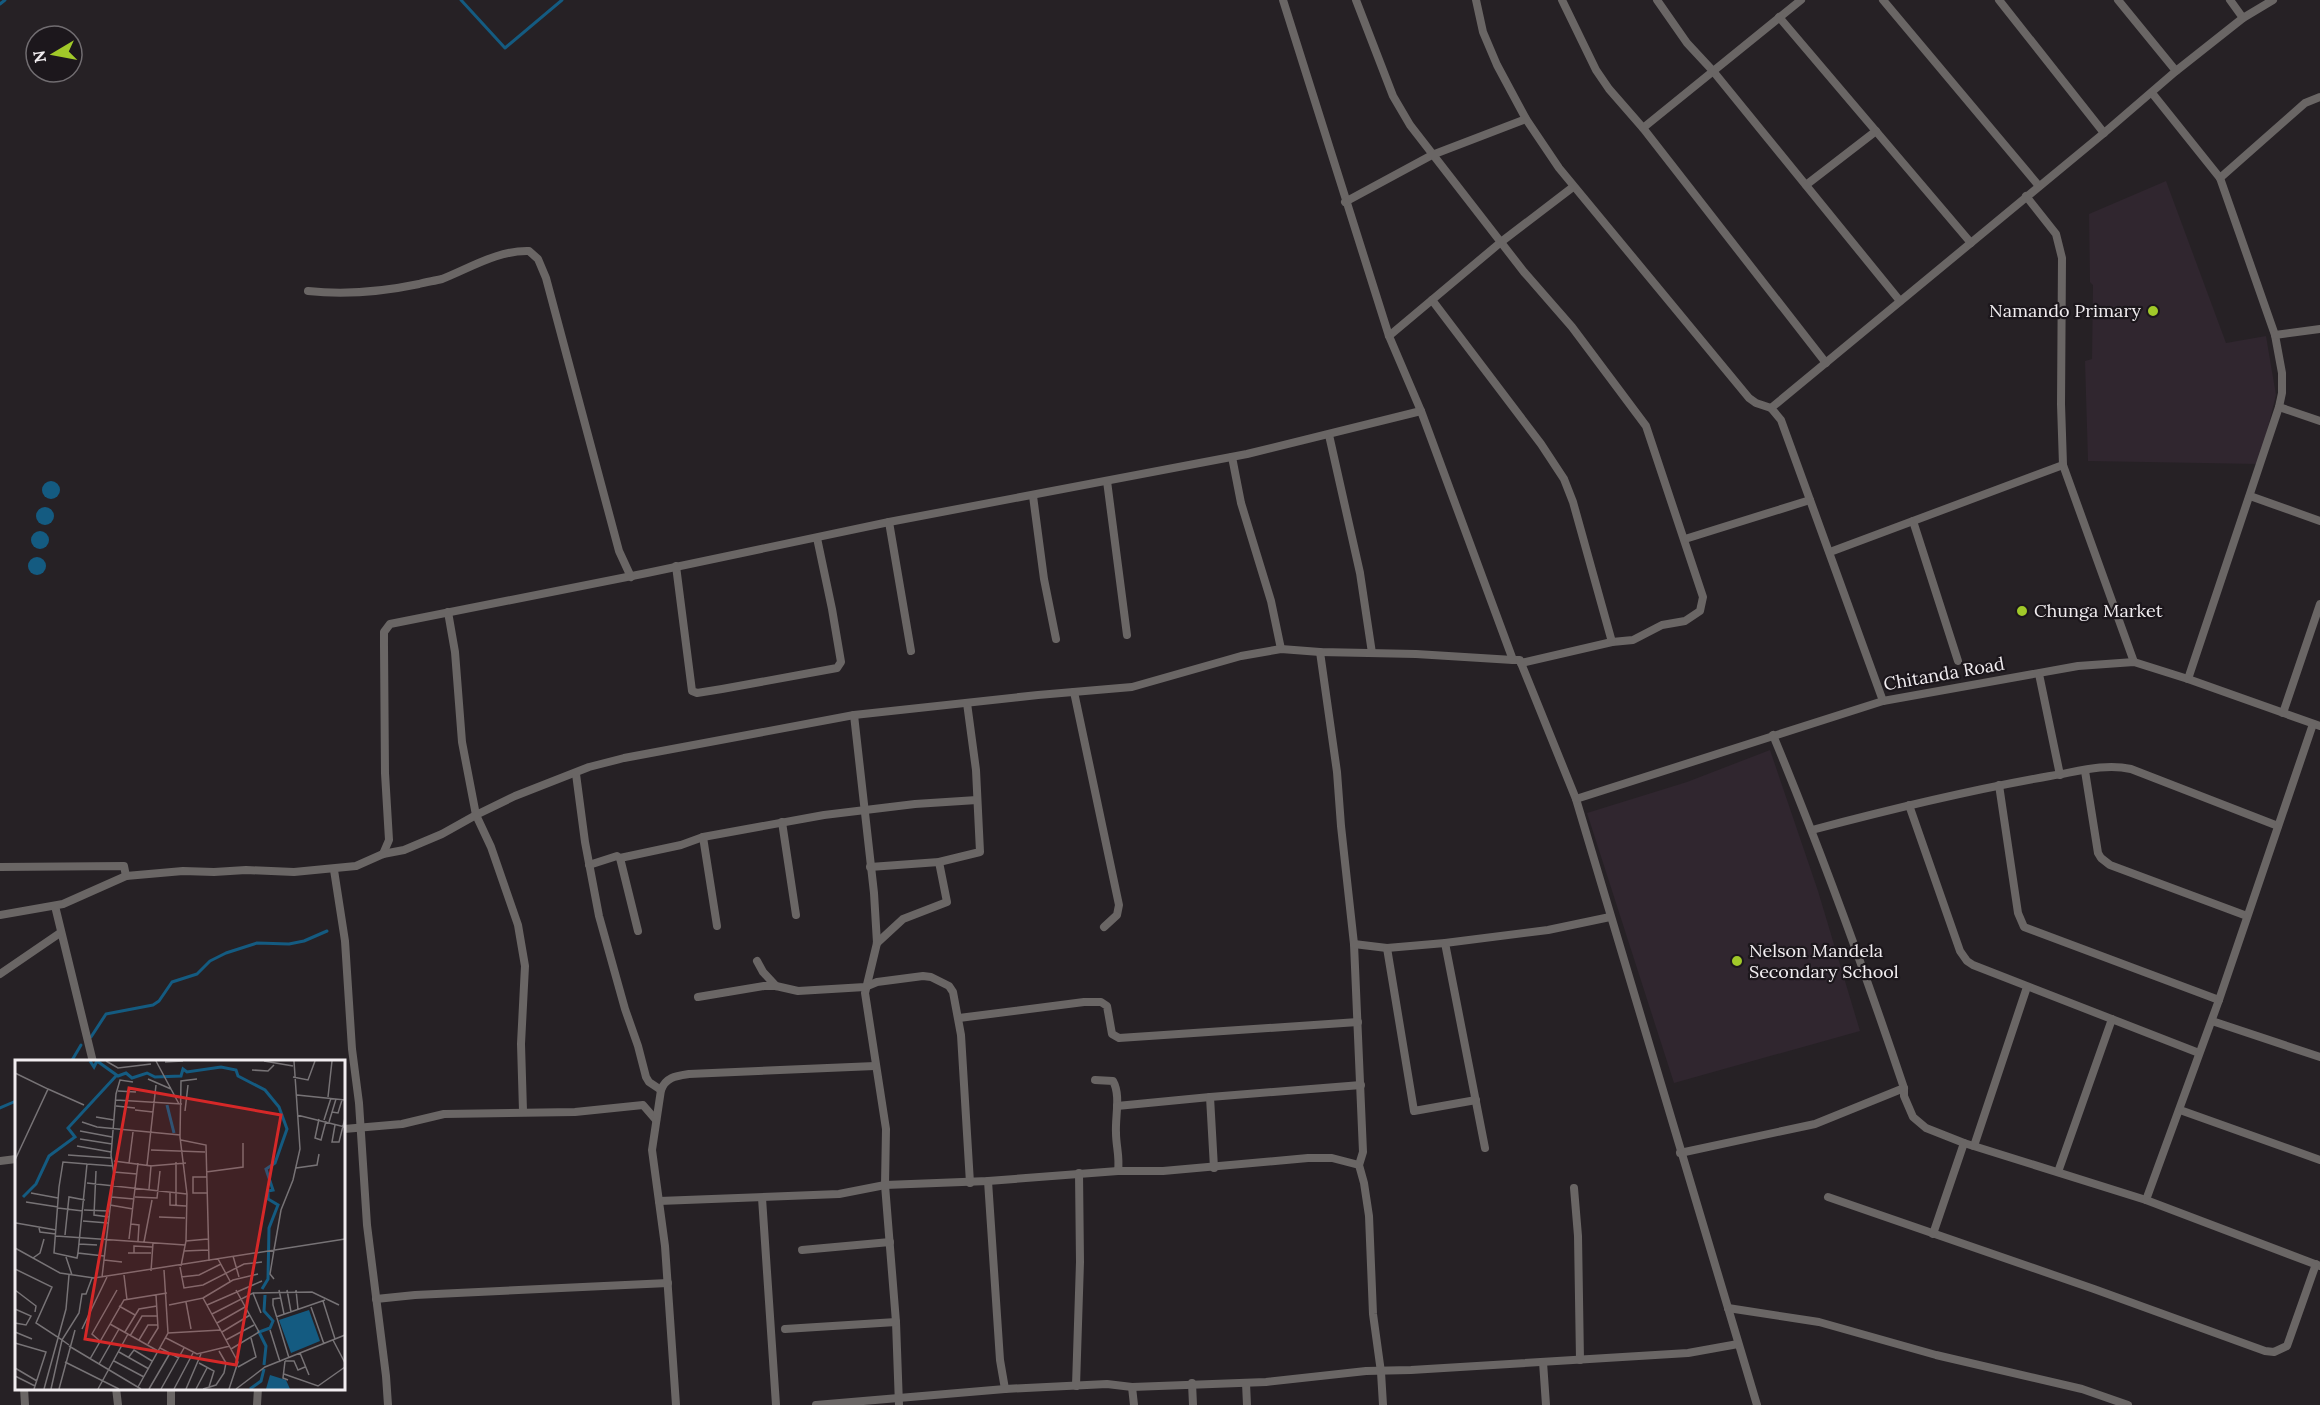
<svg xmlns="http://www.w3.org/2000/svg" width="2320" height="1405" font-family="Lora,serif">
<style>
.built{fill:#30262f}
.water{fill:#145b81}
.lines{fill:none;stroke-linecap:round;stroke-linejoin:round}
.stream{stroke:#145b81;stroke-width:3}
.street{stroke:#6a6665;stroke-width:8}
.poi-dot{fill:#a1c929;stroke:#1c171c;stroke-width:2}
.labels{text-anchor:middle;stroke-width:4.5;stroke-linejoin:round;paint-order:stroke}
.poi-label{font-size:18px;fill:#f1edf0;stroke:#1c171c;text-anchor:start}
.street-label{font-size:18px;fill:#f1edf0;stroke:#1c171c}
.inset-river{fill:none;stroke:#145b81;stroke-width:3}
.inset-road{fill:none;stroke:#777376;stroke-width:1.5}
.view{fill:#d62828;fill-opacity:0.15;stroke:#d62828;stroke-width:3}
.inset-edge{fill:none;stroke:#f1edf0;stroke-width:3}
</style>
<rect width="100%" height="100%" fill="#262125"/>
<g class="built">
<polygon points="2166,181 2226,343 2266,336 2276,395 2259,464 2088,461 2085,361 2092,359 2093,285 2090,282 2089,214"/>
<polygon points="1770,750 1818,891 1860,1031 1674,1083 1587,813 1687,782"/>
</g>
<g class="water">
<circle cx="51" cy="490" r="9"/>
<circle cx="45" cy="516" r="9"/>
<circle cx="40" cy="540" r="9"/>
<circle cx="37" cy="566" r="9"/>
</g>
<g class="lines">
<g class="stream">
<polyline points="461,0 505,48 562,0"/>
<polyline points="0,4 5,0"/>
<polyline points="91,1037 106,1014 153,1005 159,1001 172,982 197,974 210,961 226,953 257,943 289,944 304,941 327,931"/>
<polyline points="71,1062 81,1045"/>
<polyline points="0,1108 16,1101"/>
</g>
<g class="street">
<polyline points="1283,0 1389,336 1421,411 1513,660 1520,660 1521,663 1576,799 1757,1405"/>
<polyline points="1356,0 1393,96 1410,125 1524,272 1572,327 1646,426 1703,597 1700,611 1685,621 1662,625 1633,640 1612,642 1521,663"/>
<polyline points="1476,0 1483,32 1497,65 1526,119 1559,168 1749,398 1756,403 1771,408"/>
<polyline points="1562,0 1596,70 1609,89 1643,128 1826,363"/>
<polyline points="1657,0 1687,43 1713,71 1900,301"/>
<polyline points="1883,0 2039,186"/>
<polyline points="1999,0 2104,133"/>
<polyline points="2118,0 2176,71"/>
<polyline points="2230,0 2243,18"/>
<polyline points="1779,17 1971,243"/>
<polyline points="2152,93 2220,178 2275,335 2282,373 2282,393 2279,407 2188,679"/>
<polyline points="1643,128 1801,0"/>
<polyline points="2220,178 2305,103 2320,97"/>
<polyline points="1806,185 1876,131"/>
<polyline points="2026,196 2056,234 2062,258 2061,404 2063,465 2134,662"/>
<polyline points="1345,202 1432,155 1526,119"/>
<path d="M308,291C346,295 381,292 419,284C426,282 434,281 442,279C470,268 498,250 529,251L538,259L546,278L619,551L631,577"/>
<polyline points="1432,300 1541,444 1564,479 1573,502 1612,642"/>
<polyline points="2275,335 2320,329"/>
<polyline points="1389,336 1501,242 1573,187"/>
<polyline points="2279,407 2320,421"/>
<polyline points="1329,435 1360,573 1372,653"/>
<polyline points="1232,457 1241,503 1271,601 1281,649"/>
<polyline points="1107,481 1127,635"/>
<polyline points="1033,496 1044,579 1056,639"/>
<polyline points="2250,496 2320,521"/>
<polyline points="1913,521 1958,661"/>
<polyline points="889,522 911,651"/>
<polyline points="1685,539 1810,500"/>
<polyline points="1830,552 2063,465"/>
<polyline points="676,566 692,691 697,693 722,689 837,668 841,662 832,609 817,538"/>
<polyline points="448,612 455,652 462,742 476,815 491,847 518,925 525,966 521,1044 523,1111"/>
<polyline points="1320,652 1337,772 1341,826 1354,944 1363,1152 1359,1165 1364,1183 1369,1216 1373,1314 1381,1372 1383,1405"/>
<polyline points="2039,674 2060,775"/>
<polyline points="1074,692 1119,905 1117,915 1104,927"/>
<polyline points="1883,701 1781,420 1771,408 2104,133 2176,71 2243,18 2273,0"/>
<polyline points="2283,713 2320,604"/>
<polyline points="854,715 874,893 877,943 865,993 886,1129 885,1185 896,1322 899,1405"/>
<path d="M1773,735C1821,851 1864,969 1904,1088V1096L1913,1117L1926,1128L1964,1143L2146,1200L2320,1266"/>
<polyline points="2085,771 2098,853 2101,858 2110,865 2247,916"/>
<polyline points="576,774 585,842 599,916 625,1009 638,1046 646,1077 649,1082 661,1090"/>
<polyline points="1999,785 2018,913 2024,927 2219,1000"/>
<polyline points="1576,799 1883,701 2078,666 2134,662 2188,679 2320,726"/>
<polyline points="1909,805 1960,951 1967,961 1973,965 2199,1053"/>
<polyline points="782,822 796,915"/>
<path d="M1812,830C1891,809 1970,790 2050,776C2076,772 2104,763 2131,769L2278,826"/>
<polyline points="703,837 717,926"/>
<polyline points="383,854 389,840 385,773 384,646 384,632 390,624 647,573 889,522 1247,454 1421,411"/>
<polyline points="620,858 638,931"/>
<polyline points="589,865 617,856 620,858 681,845 703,837 824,815 915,804 977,800"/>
<polyline points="0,867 124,866 126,876"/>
<polyline points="870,867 939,862 980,852 976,770 967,703"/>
<polyline points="334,870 345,941 352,1049 359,1103 367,1225 386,1376 388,1405"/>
<polyline points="55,906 93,1062"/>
<polyline points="0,915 63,904 126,876 183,871 214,872 246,870 294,872 356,866 383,854 404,850 442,834 476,815 515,796 589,767 624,758 854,715 1038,695 1132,687 1241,656 1281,649 1320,652 1416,654 1513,660"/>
<polyline points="877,943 903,919 947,902 939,862"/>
<polyline points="1445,943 1485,1148"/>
<polyline points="1354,944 1387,948 1445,943 1548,930 1610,917"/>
<polyline points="1387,948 1414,1111 1476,1100"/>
<polyline points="757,961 763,972 776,986"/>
<polyline points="0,974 60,933"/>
<polyline points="698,997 764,986 776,986 798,991 865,987 877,982 923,976 931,977 949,986 953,992 961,1035 970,1183"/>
<polyline points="959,1018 1084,1002 1101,1002 1107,1006 1112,1034 1119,1038 1358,1022"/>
<polyline points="2212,1021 2320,1057"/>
<path d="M1095,1080L1113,1081C1121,1095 1115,1117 1116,1133C1116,1146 1120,1157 1118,1171"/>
<polyline points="1117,1106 1210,1097"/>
<polyline points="2180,1110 2320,1160"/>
<polyline points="344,1129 402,1124 444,1114 575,1112 643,1105 656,1120"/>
<polyline points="1974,1146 2027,987"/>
<polyline points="1680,1153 1815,1124 1904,1088"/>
<polyline points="0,1161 16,1159"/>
<polyline points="1214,1168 1210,1097 1361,1085"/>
<polyline points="2058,1172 2112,1019"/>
<polyline points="988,1181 1000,1360 1005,1389"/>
<polyline points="1574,1188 1578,1236 1580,1360"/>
<polyline points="1828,1197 2094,1289 2265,1351 2274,1352 2287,1346 2316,1264"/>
<polyline points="762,1198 776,1405"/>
<polyline points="2146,1200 2219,1000 2313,724"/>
<polyline points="659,1201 839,1194 885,1185 988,1181 1118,1171 1163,1171 1308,1158 1332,1158 1359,1165"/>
<polyline points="1933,1234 1964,1143"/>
<polyline points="802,1250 890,1242"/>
<polyline points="376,1299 415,1295 668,1283"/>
<polyline points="1728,1308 1819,1322 1936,1355 2082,1389 2128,1405"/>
<polyline points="785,1329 896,1322"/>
<polyline points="1543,1362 1546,1405"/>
<polyline points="1192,1383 1193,1405"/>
<polyline points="1246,1383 1247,1405"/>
<polyline points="1076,1386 1080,1262 1079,1173"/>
<polyline points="1132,1387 1134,1405"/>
<polyline points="24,1388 25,1405"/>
<polyline points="116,1388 118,1405"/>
<polyline points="171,1388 171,1405"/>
<polyline points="257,1405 258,1388"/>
<path d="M676,1405L665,1246L652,1150L661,1090C666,1077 676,1076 689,1074L875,1066"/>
<polyline points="816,1405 1005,1389 1107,1384 1132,1387 1266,1382 1366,1371 1411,1370 1688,1353 1738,1344"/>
</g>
</g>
<g class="poi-dot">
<circle cx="2153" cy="311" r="6"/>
<circle cx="2022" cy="611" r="6"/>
<circle cx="1737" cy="961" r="6"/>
</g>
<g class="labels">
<g class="poi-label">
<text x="2141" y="317" text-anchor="end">Namando Primary</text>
<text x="2034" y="617">Chunga Market</text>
<text x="1749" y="957">Nelson Mandela<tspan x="1749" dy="21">Secondary School</tspan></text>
</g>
<g class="street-label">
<text transform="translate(1944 674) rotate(-10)" y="6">Chitanda Road</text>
</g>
</g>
<g transform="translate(15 1060)">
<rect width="330" height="330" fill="#262125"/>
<path d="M294,250L305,281L276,293L264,260ZM255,315L271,320L275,329H251Z" fill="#145b81"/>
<path class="inset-river" d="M75,1L79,7L82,1L103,16L111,13L117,18L132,13L140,17L166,16L168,9L172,12L206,7L221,10L223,16L250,30L264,47L272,69L260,103L251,109L258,130L253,131V139L263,145L254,168L253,219L247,229M152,45L159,73M8,137L21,124L34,96L60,77L53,68L101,16M249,305L251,286L244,272L255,268L258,261L249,251L250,235M235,329L246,321L249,309"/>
<path class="inset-road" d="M91,1L103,8L136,4M141,1L164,44M249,1L278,6M150,2L168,1M237,10L253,11L259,5M0,13L33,29L0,100M278,17L293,20L300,1M133,19L156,29M33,29L69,45M103,31L121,32M282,35L330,40M313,37L317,1M101,40L167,44M101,46L120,48M120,50L138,52M170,51L173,25M317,52L323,53L327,40M282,55L330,67M81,57L99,60M304,59L300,78L306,80L311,61M309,60L316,38M67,62L82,67L165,75M314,62L321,39M320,65L317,82H324L330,58M65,71L97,77M65,79L97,84M166,80L191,85L194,201M62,86L96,92M136,90L190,92M53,95L96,98M99,101L136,106L134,129M114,103L118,72M132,105L141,25M135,106L171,103M281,108L302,105L304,94M81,111L79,155L94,157M99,112L122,114M191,112L228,107V83M192,117H178V133H192M72,123L172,134M155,132V145L171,146M16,133L43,138M96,137L119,139M120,137L142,138L145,111M11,142L43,147M95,145L118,149M161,145V102M43,148L68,151M69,150L94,151M144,157L170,158M68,161L93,163M1,163L41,170M116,164L124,165L123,181M24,168L25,172L41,174M50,175L54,137L70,140M41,176L170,185M114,179L123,103M171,181L193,179M129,182L137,140M64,184L82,185M0,188L45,213L79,218L330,179M259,190L266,150L278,120L285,89L279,1M169,191L193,190M63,193L62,198L39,193L44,127L48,102L72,104M113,193H136M119,193V186L137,187M89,196L63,193L72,104L98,106M218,196L224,217M51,197L57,215M18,198L25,193L29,179M203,199L215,221M89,200L107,202M166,206L171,181L172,134L165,77L166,21L182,19M165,207L169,228L188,225L229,204L247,202M0,209L37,227L21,263L47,280L64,253L67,234H71L77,218M136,211L138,183M109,215L112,240M87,217L99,115L96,95L101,34L105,20L118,22M166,217L184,215L206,204M259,219L255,214L259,190M0,230L21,246L20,252M264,230L269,254M272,230L276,252M281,230L283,249M238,233L297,232L324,245M188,238L218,220L243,214M265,238L258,239V245L274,298M308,241L320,279M171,242L176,269M154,245L188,238L223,302L214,329M192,245L247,221M104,246L120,255M296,247L309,284M0,249L16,256L11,265L0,263M197,254L238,233L246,253M261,257L310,240M202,263L230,247M95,264L143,291M67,269L92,217M255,270L265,302M0,272L17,279M110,272L124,249L142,246M207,272L235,255M153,273L206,270M115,276L127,256H143M151,278L182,294L215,286M124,280L133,265H143M211,280L239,265M318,280L330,303M85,281L77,274L102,230M0,283L31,292L19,329M133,284L143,268L141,235M54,286L126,329M145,288L164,298M216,289L244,272L221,230M104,292L134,309M285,293L294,315M113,298L119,290L137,301M75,299L109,240L152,233M99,301L129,317M270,301H279L283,310L290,307M270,301L268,318L273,320M50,302L104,329M184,303L199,311L194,327M84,304L104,269M223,307L241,297L236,278M0,308L22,321M269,314L303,326L330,307M0,316L20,326M123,327L153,273L149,210M29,329L51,249L54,215M36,329L47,280L54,285M44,329L60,270M83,329L113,274M134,329L155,293M146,329L169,288M159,329L178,293M171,329L186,294M181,329L192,308M188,329L201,325L209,313L211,303L204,291M221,329L250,307L330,275"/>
<path class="view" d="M114,28L266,55L221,305L70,279Z"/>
<rect width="330" height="330" class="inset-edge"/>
</g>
<g transform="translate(54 54) rotate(260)"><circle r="28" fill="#1c171c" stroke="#716d71" stroke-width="1.5"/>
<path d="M0-4.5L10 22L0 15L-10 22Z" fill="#a1c929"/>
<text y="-9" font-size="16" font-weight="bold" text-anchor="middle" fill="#f1edf0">N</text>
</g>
</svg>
